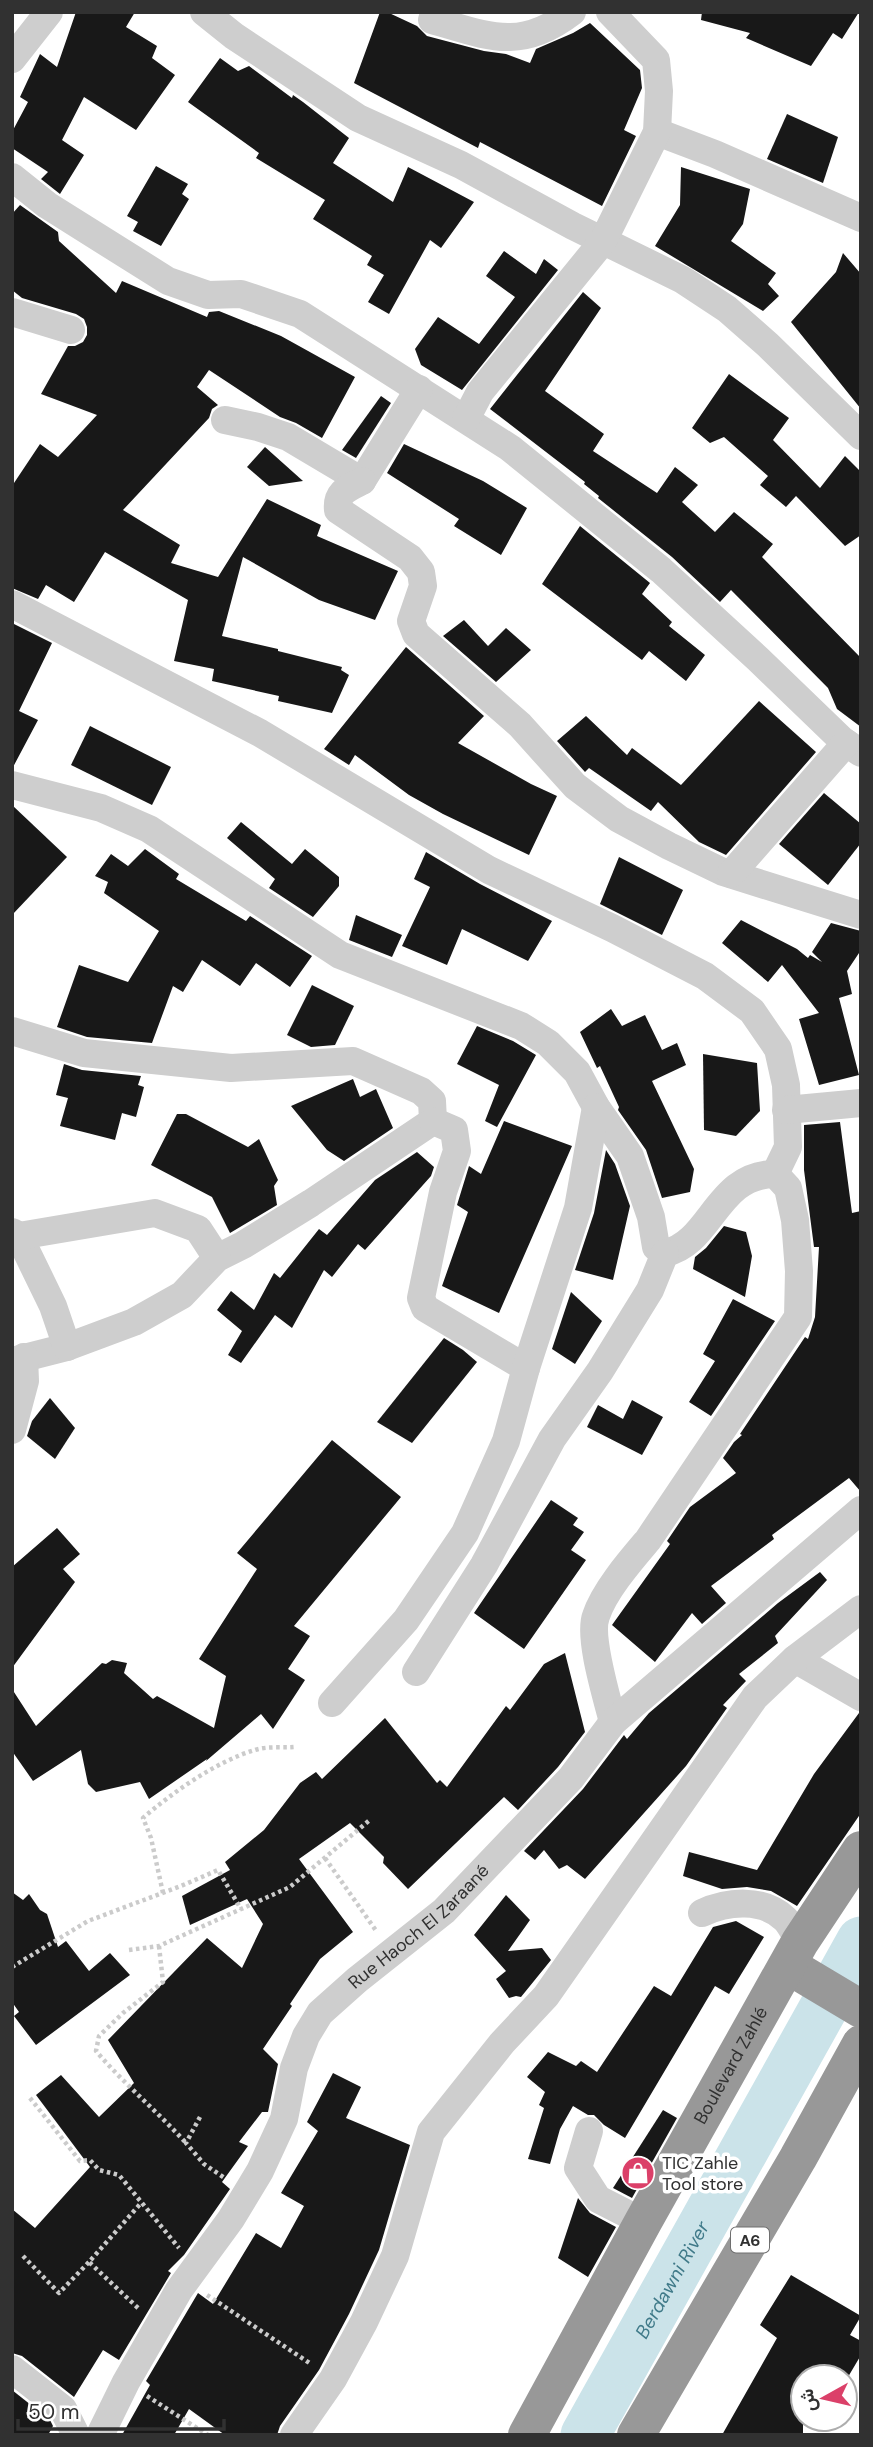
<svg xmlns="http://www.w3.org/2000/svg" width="873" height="2447" font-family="'DM Sans',Vazirmatn,sans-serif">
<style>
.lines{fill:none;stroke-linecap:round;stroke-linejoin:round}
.river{stroke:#cbe3e9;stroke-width:49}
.building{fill:#181818}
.path{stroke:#cbcbcb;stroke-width:4.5;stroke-dasharray:3.5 3.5;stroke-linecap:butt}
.street{stroke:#cecece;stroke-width:28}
.highway{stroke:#989898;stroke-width:38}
.labels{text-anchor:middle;stroke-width:7;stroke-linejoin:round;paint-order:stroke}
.shield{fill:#fff;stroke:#6f6f6f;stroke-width:2}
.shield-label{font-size:16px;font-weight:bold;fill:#313131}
.street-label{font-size:18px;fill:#313131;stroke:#fff}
.poi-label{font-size:18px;fill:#313131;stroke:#fff;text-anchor:start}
.water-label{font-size:19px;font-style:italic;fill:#407a89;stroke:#fff}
</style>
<rect width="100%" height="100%" fill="#fff"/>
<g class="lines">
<path class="river" id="s1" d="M585,2435L861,1941"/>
</g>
<g class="building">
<polygon points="76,12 135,12 126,27 157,46 152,58 175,75 136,130 84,97 62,140 84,155 60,194 41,179 48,172 12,148 12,132 28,102 20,97 40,54 57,67"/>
<polygon points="380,12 387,12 417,26 427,36 484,51 506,54 530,63 536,49 573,33 590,23 640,70 642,88 624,130 636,136 602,206 480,142 478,148 354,83"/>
<polygon points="702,12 859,12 842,39 833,33 811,66 746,38 750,33 701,20"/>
<polygon points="220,58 238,71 249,66 292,98 293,95 303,102 349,138 333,163 393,202 408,167 474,202 441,248 430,240 389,314 368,302 384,275 367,265 372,256 313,219 325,200 256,158 259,153 188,102"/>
<polygon points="787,114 838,137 823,183 767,159"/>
<polygon points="156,166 188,184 182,194 189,199 161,246 133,231 138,222 127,216"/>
<polygon points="681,167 750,189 743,224 731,241 776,273 768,284 779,296 763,311 655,246 680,205"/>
<polygon points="20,205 58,232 59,241 116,293 122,281 207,317 209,312 219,311 281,336 355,377 322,438 296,423 280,417 209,370 197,387 218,405 212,409 209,418 123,510 180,545 171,563 218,577 267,499 321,525 317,536 398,571 375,620 319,600 243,557 222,636 278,649 278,651 342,667 341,670 349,675 332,713 278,701 279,696 212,681 214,669 174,661 188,600 105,552 74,602 46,585 38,599 12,588 12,486 40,444 58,457 97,415 41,394 68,346 75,346 83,342 87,335 87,327 84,319 76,314 22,298 12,290 12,214"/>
<polygon points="504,251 536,274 544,259 558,270 462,390 421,365 415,349 438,317 479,344 515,297 486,276"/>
<polygon points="843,253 861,274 861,409 791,322 836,272"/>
<polygon points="583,292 601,308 545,391 604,434 593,451 657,493 675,467 698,485 682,502 715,532 734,512 773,544 762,557 861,658 861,727 837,709 828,688 731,590 720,602 672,557 598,498 599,496 584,484 585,482 490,409"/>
<polygon points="729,374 789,418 773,440 820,488 845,456 861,472 861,535 845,546 796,496 786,507 760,485 768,476 724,437 710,443 692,428"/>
<polygon points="381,396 391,403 356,458 342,450"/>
<polygon points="404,444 483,481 527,508 501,555 454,526 459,519 387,473"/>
<polygon points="265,447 303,481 269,486 247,467"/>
<polygon points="580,526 650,583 642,594 672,622 669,626 705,655 686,681 649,651 642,660 542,584"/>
<polygon points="464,620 488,646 506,628 531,650 496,682 443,636"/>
<polygon points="12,623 52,643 19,711 38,720 12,769"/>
<polygon points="406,647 484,716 458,743 531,784 557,796 529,855 443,814 409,795 355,755 349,765 324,749"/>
<polygon points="759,701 816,752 726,855 699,842 658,802 651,811 589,768 585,772 557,741 586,716 627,755 632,748 681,785"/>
<polygon points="90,726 171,767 152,805 71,765"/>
<polygon points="824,793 861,824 861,843 828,885 779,844"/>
<polygon points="12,805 67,857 12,915"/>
<polygon points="241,822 292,864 305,849 339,877 339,886 313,917 269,888 275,879 227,838"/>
<polygon points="145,849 179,874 176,879 246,921 250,916 312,956 290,987 256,963 240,986 202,960 183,992 173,986 152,1043 87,1037 57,1027 79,965 128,982 159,931 104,893 108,882 95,876 111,854 128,866"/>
<polygon points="426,852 480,884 552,921 528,961 462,929 447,965 402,946 430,887 414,879"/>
<polygon points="619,857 683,890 662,935 600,904"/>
<polygon points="356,915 402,935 392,957 349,940"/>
<polygon points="741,920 797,949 808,958 810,955 822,962 812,952 831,923 861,931 861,950 847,971 852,994 839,998 859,1075 819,1085 799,1019 819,1013 782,965 768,982 722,943"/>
<polygon points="312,985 354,1006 335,1045 311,1047 287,1035"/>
<polygon points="611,1009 622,1026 645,1015 662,1050 677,1043 686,1065 652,1081 694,1169 690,1192 662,1198 646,1150 618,1110 619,1107 600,1066 597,1068 580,1032"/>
<polygon points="477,1026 513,1041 536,1055 497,1127 485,1121 499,1085 457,1064"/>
<polygon points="703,1054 757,1063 760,1111 736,1136 704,1130"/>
<polygon points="64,1064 82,1070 141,1076 138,1085 144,1087 136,1117 122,1113 115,1140 60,1126 68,1098 56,1095"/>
<polygon points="353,1079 360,1097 376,1089 393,1128 344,1161 327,1150 291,1106"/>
<polygon points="177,1114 186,1114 248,1147 259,1139 278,1180 274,1186 277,1205 230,1233 212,1197 151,1165"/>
<polygon points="504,1121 572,1146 499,1313 442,1286 468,1212 457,1205 469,1166 481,1174"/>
<polygon points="840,1122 852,1213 861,1211 861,1492 849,1478 772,1535 774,1539 711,1586 726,1603 702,1624 692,1613 655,1662 612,1625 670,1544 667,1541 690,1507 736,1473 723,1458 734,1442 742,1435 740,1434 805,1337 808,1339 815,1317 819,1247 814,1247 804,1170 804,1125"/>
<polygon points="606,1150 615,1164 630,1206 613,1280 575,1270 594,1213"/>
<polygon points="417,1152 434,1167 431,1176 365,1250 358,1244 332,1277 324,1270 292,1328 275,1315 241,1363 228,1355 242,1331 217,1310 231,1291 254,1310 274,1273 280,1278 319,1229 327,1235 375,1180"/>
<polygon points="724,1226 746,1232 752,1256 745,1297 693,1269 695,1257 706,1248"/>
<polygon points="571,1292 602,1321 575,1364 552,1349"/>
<polygon points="733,1299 775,1321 711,1416 689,1402 715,1361 703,1354"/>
<polygon points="444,1338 463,1350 477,1362 412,1443 377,1422"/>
<polygon points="50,1398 75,1428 55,1459 27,1436 32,1421"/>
<polygon points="632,1400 663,1417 642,1455 587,1427 598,1405 623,1419"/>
<polygon points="332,1440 401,1497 294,1626 310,1636 288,1669 305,1680 273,1729 261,1714 206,1761 207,1759 149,1799 140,1782 96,1792 88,1784 81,1750 33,1781 12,1751 12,1689 36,1726 102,1663 106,1664 112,1660 127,1663 124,1673 153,1699 157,1696 214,1728 226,1676 199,1659 257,1569 237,1553"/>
<polygon points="551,1500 578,1518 573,1525 584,1532 571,1550 586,1560 524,1649 474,1613"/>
<polygon points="57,1528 80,1554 63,1569 75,1582 12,1668 12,1567"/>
<polygon points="820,1572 827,1580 775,1636 778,1643 739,1674 746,1681 723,1705 727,1708 686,1766 585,1879 567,1865 559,1869 544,1850 535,1860 524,1851 583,1789 624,1735 627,1739 649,1713 778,1603"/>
<polygon points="565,1653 585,1732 558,1767 518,1810 504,1797 408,1889 383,1863 384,1857 350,1823 299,1859 353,1932 320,1959 290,2004 292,2006 263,2049 278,2064 268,2112 262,2112 239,2142 248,2146 222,2182 230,2189 184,2255 168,2271 171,2273 119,2360 103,2350 74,2397 22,2356 12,2353 12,2209 35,2228 90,2167 36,2095 61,2075 99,2117 134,2083 108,2040 207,1938 242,1968 263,1924 247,1899 190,1925 182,1896 230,1870 225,1862 264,1830 300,1783 316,1772 322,1779 385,1718 437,1783 440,1780 447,1787 506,1706 510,1710 544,1664"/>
<polygon points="859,1713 861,1714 861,1813 797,1906 771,1891 747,1887 722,1889 683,1876 689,1852 757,1870 814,1774"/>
<polygon points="12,1892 23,1900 29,1894 40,1910 47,1914 58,1947 66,1941 89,1971 110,1953 130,1975 36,2045 14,2016 19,2012 12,2002"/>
<polygon points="506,1895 530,1920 508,1951 542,1948 551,1960 521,1997 516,1996 509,1998 496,1979 506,1971 474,1935"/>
<polygon points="736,1921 764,1937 729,1994 715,1986 625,2138 604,2125 594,2115 588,2115 573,2106 560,2129 550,2164 528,2159 544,2108 539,2105 545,2092 527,2077 548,2052 576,2066 581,2061 597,2072 654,1986 671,1996 713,1927"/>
<polygon points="333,2073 361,2087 346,2118 410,2145 379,2250 349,2314 319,2370 280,2426 277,2435 225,2435 189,2409 174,2435 122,2435 150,2385 146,2381 198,2293 213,2304 256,2233 281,2248 304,2206 281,2193 318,2131 307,2122"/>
<polygon points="663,2110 677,2118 632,2198 613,2188"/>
<polygon points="578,2198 590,2213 616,2227 588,2277 558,2258"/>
<polygon points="791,2275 861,2316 850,2335 861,2341 861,2355 848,2377 803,2377 803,2435 722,2435 777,2338 760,2325"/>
<polygon points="12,2390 50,2420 53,2426 48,2435 12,2435"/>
</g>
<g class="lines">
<g class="path">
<polyline points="325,1858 377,1932"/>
<path d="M163,1893L151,1838L143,1818C173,1792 217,1761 255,1750C267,1746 282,1748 294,1747"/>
<path d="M159,1946L163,1982L123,2013L99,2036L96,2051C124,2084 157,2111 186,2143"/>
<polyline points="129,1950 159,1946 290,1887 371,1819"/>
<polyline points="12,1967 88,1921 181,1886 218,1870 241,1909"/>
<polyline points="30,2098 80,2161 90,2160 99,2170 119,2175 179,2248"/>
<polyline points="200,2117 186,2143 204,2164 226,2179"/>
<polyline points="23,2256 59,2293 89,2262"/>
<polyline points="207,2295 311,2364"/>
<polyline points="138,2308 89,2262 141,2203"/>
<polyline points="147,2396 208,2435"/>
</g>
<g class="street">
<polyline points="204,12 234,36 358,118 461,165 573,226 683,280 727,309 768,345 861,436"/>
<path d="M432,20C488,36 520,52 572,12"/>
<polyline points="12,59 49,12"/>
<polyline points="657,132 715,154 861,218"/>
<polyline points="12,177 47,205 168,281 208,295 241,294 300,314 510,448 661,570 758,659 842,740 861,753"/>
<polyline points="12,312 71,330"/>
<polyline points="466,419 480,392 603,241 657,132 659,91 656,60 610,12"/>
<polyline points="225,420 258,427 288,437 362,481 419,389"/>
<path d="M362,481C348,488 336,492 338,510L410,558L421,572L423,586L411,621L416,634L520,725L575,786L619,819L669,846L723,872L861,915"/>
<polyline points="12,604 260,733 489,870 612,928 705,976 752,1011 778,1049 786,1085 788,1147 775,1174"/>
<path d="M12,785L101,808L149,829L340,955L521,1026L548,1043L577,1072L596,1107L630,1156L651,1217L656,1247L665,1253C712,1243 716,1174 775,1174L788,1188L795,1220L799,1271L798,1317L648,1540C631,1560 604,1591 596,1616C588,1637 607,1698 613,1722"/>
<polyline points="731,874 846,743"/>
<polyline points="12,1031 84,1053 231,1068 353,1061 421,1091 432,1101 433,1121 311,1203 243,1245 217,1258 182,1295 134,1322 67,1347 12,1361"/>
<polyline points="786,1110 861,1103"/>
<polyline points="433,1121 454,1130 457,1151 443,1192 421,1298 425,1308 526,1368"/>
<polyline points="12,1232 19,1236 53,1306 67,1347"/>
<polyline points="19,1236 155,1213 198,1229 217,1258"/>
<polyline points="12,1430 25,1381 24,1357"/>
<polyline points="795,1659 861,1697"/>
<polyline points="416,1672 484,1565 552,1439 600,1371 650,1290 665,1253"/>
<polyline points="332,1703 406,1620 465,1533 506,1441 526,1368 578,1208 596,1107"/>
<path d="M702,1913C728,1901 763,1898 785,1919C791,1925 795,1935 800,1942"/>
<polyline points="589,2131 578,2168 598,2199 643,2222"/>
<polyline points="12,2369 63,2409 76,2435"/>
<path id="s2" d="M100,2435L126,2382L179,2290L231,2219L260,2171L284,2119L294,2068L306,2036L320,2013L357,1980L444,1911L571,1778L613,1722L861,1510"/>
<polyline points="294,2435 333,2379 364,2322 395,2256 431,2132 502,2043 546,1996 755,1697 795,1659 861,1609"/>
</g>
<g class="highway">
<polyline points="789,1966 861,2009"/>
<path id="s3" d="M527,2435L643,2222L800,1942L861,1850"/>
<polyline points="636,2435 798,2158 861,2044"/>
</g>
</g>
<defs>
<symbol id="shop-disc" viewBox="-11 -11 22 22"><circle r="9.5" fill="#db4069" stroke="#fff"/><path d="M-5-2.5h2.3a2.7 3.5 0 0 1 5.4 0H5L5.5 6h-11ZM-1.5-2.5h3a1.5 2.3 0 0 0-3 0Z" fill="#fff"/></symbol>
</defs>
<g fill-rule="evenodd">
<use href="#shop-disc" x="619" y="2154" width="38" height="38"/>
</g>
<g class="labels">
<rect class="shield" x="731" y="2227.5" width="38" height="25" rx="5"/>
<g class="shield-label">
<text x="750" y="2246">A6</text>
</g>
<g class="street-label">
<text dy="6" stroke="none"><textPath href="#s2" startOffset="611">Rue Haoch El Zaraané</textPath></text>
<text dy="6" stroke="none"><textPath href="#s3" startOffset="422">Boulevard Zahlé</textPath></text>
</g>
<g class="poi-label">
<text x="662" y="2169">TIC Zahle<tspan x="662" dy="21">Tool store</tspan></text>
</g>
<g class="water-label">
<text dy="7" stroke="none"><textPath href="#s1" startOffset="178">Berdawni River</textPath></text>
</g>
</g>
<rect width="873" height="2447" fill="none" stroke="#313131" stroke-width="28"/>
<g transform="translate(824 2398) rotate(262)"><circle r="33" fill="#ffffff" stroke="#adadad" stroke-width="2"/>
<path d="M0-5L12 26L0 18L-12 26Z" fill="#db4069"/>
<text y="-10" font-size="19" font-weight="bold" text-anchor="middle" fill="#313131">ش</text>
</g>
<path d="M18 2419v10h206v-10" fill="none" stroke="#313131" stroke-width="3.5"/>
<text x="28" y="2419" font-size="21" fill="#313131" stroke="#ffffff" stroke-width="5" paint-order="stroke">50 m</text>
</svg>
